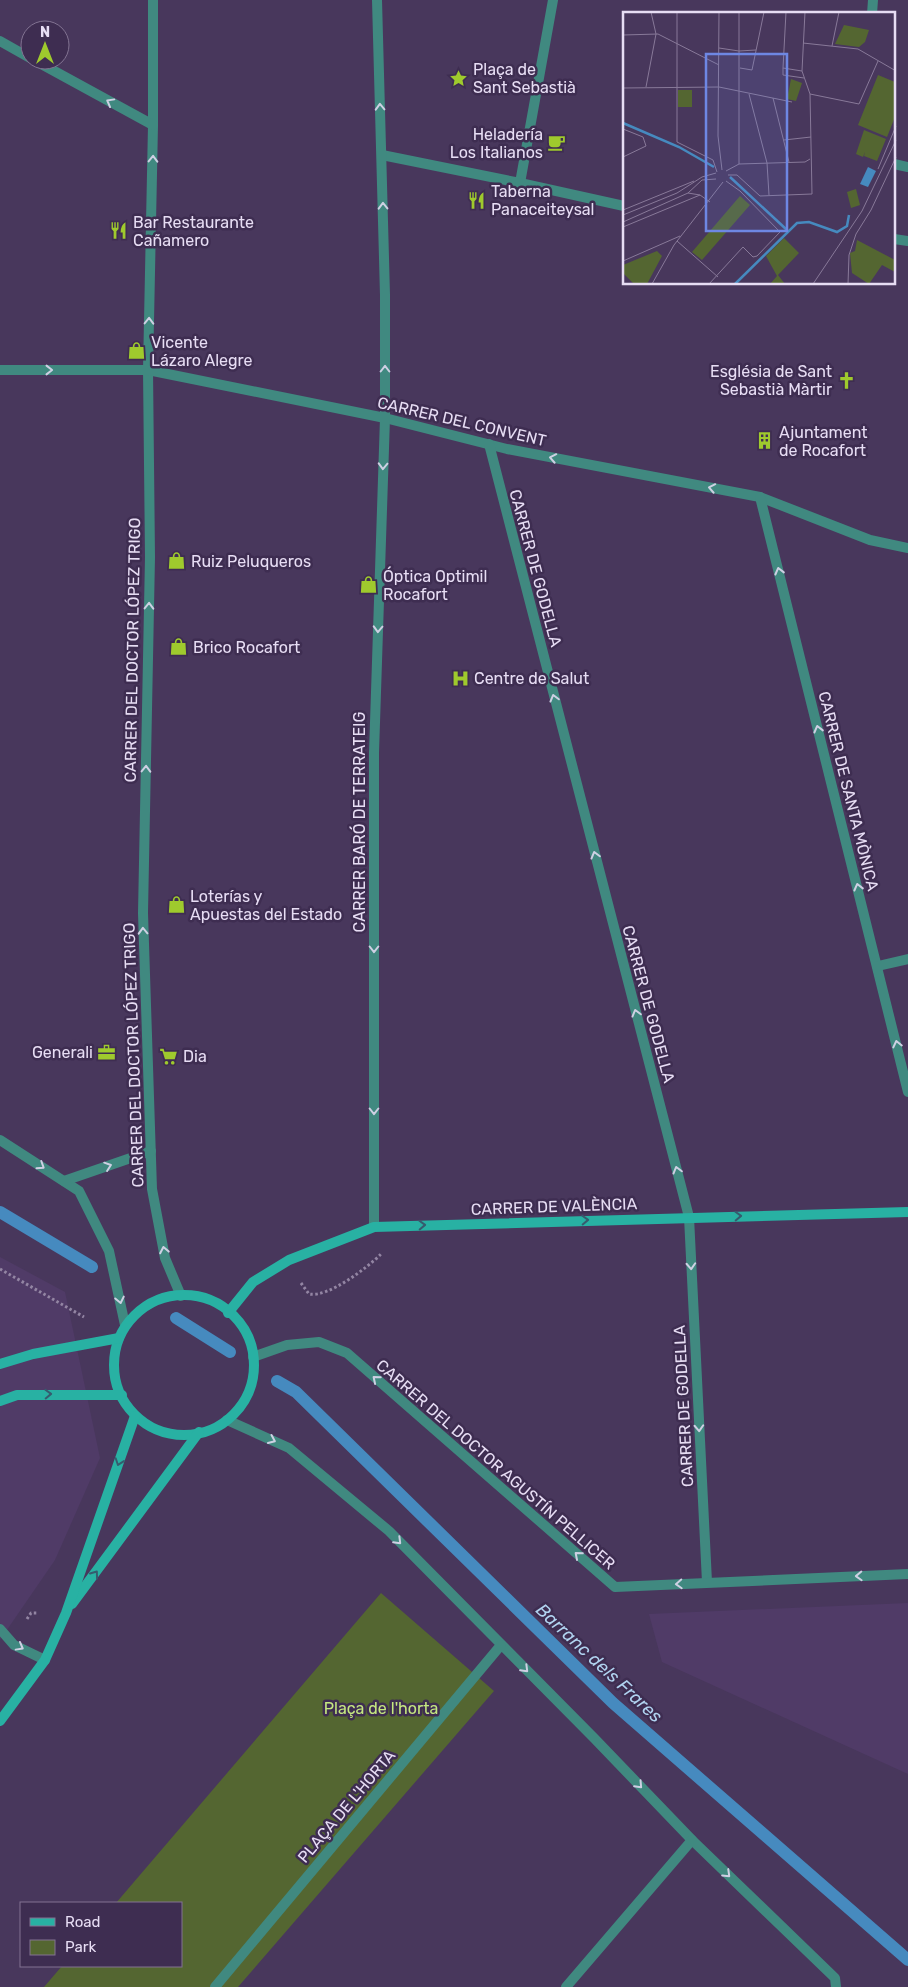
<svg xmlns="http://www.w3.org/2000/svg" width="908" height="1987" font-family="Rubik,sans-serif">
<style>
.built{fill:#503b67}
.green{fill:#546631}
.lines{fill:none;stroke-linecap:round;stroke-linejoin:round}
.stream{stroke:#468abf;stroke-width:12}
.path{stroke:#9385a3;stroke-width:3;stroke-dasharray:2.5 2.5;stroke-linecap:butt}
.street{stroke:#408980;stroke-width:10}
.secondary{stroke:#28b1a3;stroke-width:10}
.oneway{stroke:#ced0e3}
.oneway2{stroke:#365b6e}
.labels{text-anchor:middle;stroke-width:5;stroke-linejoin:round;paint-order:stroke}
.poi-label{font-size:16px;fill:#e7ddf4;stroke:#3e2d51;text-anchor:start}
.street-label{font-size:16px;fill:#e7ddf4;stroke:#3e2d51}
.park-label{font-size:16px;fill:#c5e880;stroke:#3e2d51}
.water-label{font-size:18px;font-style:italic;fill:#b1d3f0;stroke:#3e2d51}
.inset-river{fill:none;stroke:#468abf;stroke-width:2.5}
.inset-road{fill:none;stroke:#887999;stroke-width:1}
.view{fill:#6e87e3;fill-opacity:0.15;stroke:#6e87e3;stroke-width:2.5}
.inset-edge{fill:none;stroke:#e7ddf4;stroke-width:2.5}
</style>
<rect width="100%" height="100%" fill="#48375c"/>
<g class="built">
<polygon points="0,1257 65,1292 100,1458 55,1560 0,1640"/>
<polygon points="908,1603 908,1774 662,1662 649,1614"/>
</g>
<polygon class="green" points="381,1593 494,1691 238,1987 44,1987 62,1966 181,1966 181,1903 116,1903"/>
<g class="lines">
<g class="stream">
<polyline points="0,1212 92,1267"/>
<polyline points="176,1318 230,1352"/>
<polyline points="277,1381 296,1392 613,1703 908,1960"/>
</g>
<g class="path">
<polyline points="0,1269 84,1317"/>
<path d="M301,1283L309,1294C328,1298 367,1268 381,1254"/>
<polyline points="27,1619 31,1613 38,1613"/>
</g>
<g class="street">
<polyline points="153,0 153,125 148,370 150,557 143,913 152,1189 165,1258 181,1296"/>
<polyline points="872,14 873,0"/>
<polyline points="0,41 30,58"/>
<polyline points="34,60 153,125"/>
<polyline points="382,155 520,183 553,0"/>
<polyline points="894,164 908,167"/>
<polyline points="520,183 624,206"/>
<polyline points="894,239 908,241"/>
<polyline points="0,370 148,370 385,418 507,449 760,497 870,540 908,548"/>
<polyline points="489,444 689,1217 707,1582"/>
<polyline points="760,497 908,1092"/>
<polyline points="878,966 908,959"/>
<polyline points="0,1140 79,1191 109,1251 125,1325"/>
<polyline points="64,1181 151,1151"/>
<polyline points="374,1227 374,753 385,418 385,295 377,0"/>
<polyline points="253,1357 287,1345 319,1342 347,1353 615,1587 908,1574"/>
<polyline points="227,1420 289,1448 389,1531 594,1738 692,1840 835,1978 836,1987"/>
<polyline points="0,1629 14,1645 45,1660"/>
<polyline points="215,1987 501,1645"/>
<polyline points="566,1987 692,1840"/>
</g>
<g class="secondary">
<circle cx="184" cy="1365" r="70"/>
<polyline points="228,1313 253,1282 289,1260 374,1227 908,1212"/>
<polyline points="0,1364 33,1354 119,1338"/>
<polyline points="0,1401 17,1395 122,1395"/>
<polyline points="72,1604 199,1432"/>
<polyline points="0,1721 45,1660 66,1613 135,1416"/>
</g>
</g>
<defs><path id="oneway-chevron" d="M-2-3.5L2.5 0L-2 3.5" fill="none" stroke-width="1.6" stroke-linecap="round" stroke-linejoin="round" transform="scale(1.25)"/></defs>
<g class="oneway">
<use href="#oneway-chevron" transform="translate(110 102) rotate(-151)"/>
<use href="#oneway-chevron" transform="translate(380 107) rotate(-92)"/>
<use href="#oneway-chevron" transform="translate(153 159) rotate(-89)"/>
<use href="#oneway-chevron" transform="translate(383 206) rotate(-91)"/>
<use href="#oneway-chevron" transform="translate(149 321) rotate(-89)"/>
<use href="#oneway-chevron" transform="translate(385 369) rotate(-90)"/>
<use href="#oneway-chevron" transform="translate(49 370)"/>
<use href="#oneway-chevron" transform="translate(553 458) rotate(-169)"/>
<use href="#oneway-chevron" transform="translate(383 466) rotate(92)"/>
<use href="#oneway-chevron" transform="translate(712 488) rotate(-169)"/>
<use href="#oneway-chevron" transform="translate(779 571) rotate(-104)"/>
<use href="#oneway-chevron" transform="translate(149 606) rotate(-89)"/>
<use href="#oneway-chevron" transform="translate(378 629) rotate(92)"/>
<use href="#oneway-chevron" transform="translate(554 698) rotate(-105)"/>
<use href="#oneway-chevron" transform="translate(818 729) rotate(-104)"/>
<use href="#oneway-chevron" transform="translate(146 769) rotate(-89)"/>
<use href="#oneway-chevron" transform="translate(595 855) rotate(-105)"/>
<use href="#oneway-chevron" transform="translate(858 887) rotate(-104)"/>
<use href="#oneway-chevron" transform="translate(143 931) rotate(-92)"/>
<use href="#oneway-chevron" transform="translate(374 949) rotate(90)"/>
<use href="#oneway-chevron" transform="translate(636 1013) rotate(-105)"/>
<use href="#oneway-chevron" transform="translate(897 1044) rotate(-103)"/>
<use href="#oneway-chevron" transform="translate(374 1111) rotate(90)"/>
<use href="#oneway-chevron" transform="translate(41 1166) rotate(33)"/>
<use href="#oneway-chevron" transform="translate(108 1166) rotate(-19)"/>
<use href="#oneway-chevron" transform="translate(677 1170) rotate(-105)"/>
<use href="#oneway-chevron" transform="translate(164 1250) rotate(-101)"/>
<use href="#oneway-chevron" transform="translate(691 1266) rotate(87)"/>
<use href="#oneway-chevron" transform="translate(120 1300) rotate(78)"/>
<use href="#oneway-chevron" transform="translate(376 1379) rotate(-140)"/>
<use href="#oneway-chevron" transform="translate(699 1428) rotate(87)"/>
<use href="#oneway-chevron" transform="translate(272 1440) rotate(24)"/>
<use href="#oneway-chevron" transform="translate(398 1541) rotate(45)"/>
<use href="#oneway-chevron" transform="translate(578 1555) rotate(-139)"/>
<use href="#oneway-chevron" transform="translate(859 1576) rotate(178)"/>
<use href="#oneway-chevron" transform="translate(679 1584) rotate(177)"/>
<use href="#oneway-chevron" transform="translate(20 1647) rotate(29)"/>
<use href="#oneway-chevron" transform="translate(525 1669) rotate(45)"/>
<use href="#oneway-chevron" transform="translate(639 1785) rotate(47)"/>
<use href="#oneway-chevron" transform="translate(727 1874) rotate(44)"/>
</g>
<g class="oneway2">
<use href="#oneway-chevron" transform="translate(738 1216) rotate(-2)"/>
<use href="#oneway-chevron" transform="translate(585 1220) rotate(-2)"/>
<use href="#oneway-chevron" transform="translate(422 1225) rotate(-2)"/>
<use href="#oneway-chevron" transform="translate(48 1394) rotate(-2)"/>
<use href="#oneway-chevron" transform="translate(119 1462) rotate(109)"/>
<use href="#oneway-chevron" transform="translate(95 1574) rotate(-54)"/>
</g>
<defs>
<symbol id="sight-bare" viewBox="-9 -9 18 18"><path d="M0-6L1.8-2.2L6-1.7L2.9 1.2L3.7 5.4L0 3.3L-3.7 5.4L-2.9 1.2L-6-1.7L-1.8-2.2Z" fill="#9fca2d" stroke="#3e2d51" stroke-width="2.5" paint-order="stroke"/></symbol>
<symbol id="cafe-bare" viewBox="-9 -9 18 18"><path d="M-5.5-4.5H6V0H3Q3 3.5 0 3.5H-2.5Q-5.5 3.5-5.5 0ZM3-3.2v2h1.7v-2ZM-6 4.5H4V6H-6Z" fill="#9fca2d" stroke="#3e2d51" stroke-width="2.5" paint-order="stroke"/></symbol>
<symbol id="restaurant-bare" viewBox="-9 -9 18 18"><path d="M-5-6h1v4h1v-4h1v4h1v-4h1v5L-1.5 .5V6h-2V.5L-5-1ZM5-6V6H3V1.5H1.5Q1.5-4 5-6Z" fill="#9fca2d" stroke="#3e2d51" stroke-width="2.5" paint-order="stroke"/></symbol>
<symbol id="shop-bare" viewBox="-9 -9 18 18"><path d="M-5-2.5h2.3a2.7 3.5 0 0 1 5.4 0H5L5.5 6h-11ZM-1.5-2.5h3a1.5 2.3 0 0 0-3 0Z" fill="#9fca2d" stroke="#3e2d51" stroke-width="2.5" paint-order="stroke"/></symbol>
<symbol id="church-bare" viewBox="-9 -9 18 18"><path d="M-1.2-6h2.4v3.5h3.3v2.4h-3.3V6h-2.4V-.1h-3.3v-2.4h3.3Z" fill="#9fca2d" stroke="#3e2d51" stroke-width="2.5" paint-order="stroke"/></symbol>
<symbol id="building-bare" viewBox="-9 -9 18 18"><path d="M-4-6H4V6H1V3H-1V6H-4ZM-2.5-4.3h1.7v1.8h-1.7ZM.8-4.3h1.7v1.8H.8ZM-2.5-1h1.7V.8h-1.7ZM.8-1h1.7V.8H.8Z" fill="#9fca2d" stroke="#3e2d51" stroke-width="2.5" paint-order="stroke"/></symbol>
<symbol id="hospital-bare" viewBox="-9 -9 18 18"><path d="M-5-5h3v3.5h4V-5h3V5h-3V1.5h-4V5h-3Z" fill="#9fca2d" stroke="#3e2d51" stroke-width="2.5" paint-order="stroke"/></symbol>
<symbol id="office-bare" viewBox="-9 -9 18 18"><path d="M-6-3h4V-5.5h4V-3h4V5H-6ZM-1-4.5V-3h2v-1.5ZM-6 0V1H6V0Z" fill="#9fca2d" stroke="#3e2d51" stroke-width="2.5" paint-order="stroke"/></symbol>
<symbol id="supermarket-bare" viewBox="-9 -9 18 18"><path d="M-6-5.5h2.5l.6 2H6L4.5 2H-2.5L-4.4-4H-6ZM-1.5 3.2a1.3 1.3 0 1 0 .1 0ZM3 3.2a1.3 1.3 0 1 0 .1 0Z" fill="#9fca2d" stroke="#3e2d51" stroke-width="2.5" paint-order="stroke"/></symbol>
</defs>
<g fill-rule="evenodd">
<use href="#sight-bare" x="446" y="66" width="25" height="25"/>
<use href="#cafe-bare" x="544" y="130" width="25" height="25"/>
<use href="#restaurant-bare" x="464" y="188" width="25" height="25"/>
<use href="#restaurant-bare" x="106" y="218" width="25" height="25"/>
<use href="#shop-bare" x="124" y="338" width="25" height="25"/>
<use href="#church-bare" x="834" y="368" width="25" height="25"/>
<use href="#building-bare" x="752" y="428" width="25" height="25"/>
<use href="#shop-bare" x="164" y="548" width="25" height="25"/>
<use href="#shop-bare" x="356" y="572" width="25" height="25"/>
<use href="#shop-bare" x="166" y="634" width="25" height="25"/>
<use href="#hospital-bare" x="448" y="666" width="25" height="25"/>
<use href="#shop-bare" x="164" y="892" width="25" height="25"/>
<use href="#office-bare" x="94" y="1040" width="25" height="25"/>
<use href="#supermarket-bare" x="156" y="1044" width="25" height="25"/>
</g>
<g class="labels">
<g class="poi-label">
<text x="473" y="75">Plaça de<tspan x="473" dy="18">Sant Sebastià</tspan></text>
<text x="543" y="140" text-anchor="end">Heladería<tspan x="543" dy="18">Los Italianos</tspan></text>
<text x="491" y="197">Taberna<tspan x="491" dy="18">Panaceiteysal</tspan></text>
<text x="133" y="228">Bar Restaurante<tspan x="133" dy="18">Cañamero</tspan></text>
<text x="151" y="348">Vicente<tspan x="151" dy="18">Lázaro Alegre</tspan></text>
<text x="832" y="377" text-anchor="end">Església de Sant<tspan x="832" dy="18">Sebastià Màrtir</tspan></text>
<text x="779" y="438">Ajuntament<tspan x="779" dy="18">de Rocafort</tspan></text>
<text x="191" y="567">Ruiz Peluqueros</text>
<text x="383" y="582">Óptica Optimil<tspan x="383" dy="18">Rocafort</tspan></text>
<text x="193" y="653">Brico Rocafort</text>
<text x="474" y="684">Centre de Salut</text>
<text x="190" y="902">Loterías y<tspan x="190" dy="18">Apuestas del Estado</tspan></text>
<text x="93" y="1058" text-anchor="end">Generali</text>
<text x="183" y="1062">Dia</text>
</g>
<g class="street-label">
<text transform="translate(462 421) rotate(13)" y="6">CARRER DEL CONVENT</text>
<text transform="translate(536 568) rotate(75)" y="6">CARRER DE GODELLA</text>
<text transform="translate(132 650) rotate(-89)" y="6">CARRER DEL DOCTOR LÓPEZ TRIGO</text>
<text transform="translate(849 791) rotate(76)" y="6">CARRER DE SANTA MÒNICA</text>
<text transform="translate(359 822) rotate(-90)" y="6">CARRER BARÓ DE TERRATEIG</text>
<text transform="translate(649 1004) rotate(75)" y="6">CARRER DE GODELLA</text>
<text transform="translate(133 1055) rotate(-92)" y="6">CARRER DEL DOCTOR LÓPEZ TRIGO</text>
<text transform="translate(554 1206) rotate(-2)" y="6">CARRER DE VALÈNCIA</text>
<text transform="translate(683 1406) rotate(-93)" y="6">CARRER DE GODELLA</text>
<text transform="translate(496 1464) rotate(41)" y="6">CARRER DEL DOCTOR AGUSTÍN PELLICER</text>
<text transform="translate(346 1806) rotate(-50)" y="6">PLAÇA DE L'HORTA</text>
</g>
<g class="park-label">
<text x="381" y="1714">Plaça de l'horta</text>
</g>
<g class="water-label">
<text transform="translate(599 1663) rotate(43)" y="6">Barranc dels Frares</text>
</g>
</g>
<g transform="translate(623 12)">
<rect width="272" height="272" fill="#48375c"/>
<path d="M221,13L246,18L242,30L236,35L212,32ZM255,63L272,70V105L264,125L235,113ZM168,67L179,71L173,89L164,87ZM55,78H69V95H55ZM241,118L263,127L254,149L241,144L242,140L240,145L233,142ZM233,177L237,193L228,196L224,180ZM117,184L127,193L79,248L69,240ZM161,226L176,241L155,263L162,272H147L154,264L143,244ZM234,228L272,248V260L259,253L246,272L229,261L227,241L232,239ZM34,239L39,244L24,272H11L0,261V253Z" fill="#546631"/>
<path d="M245,155L253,159L245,175L237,172Z" fill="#468abf"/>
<path class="inset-river" d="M0,111L56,135L91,155M107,165L164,218M112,272L174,211L186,210L214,220L224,214L226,203"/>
<path class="inset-road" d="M54,0V130L90,148L94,160M96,0L95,124L99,158M0,23L35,22L96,53M180,31L235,37L273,59M209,34L216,0M96,36L116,39V0M117,56L129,58L141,0M160,56L163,0M179,59L160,56V63L181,66M23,75L33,22L28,0M0,76L96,75L169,90M126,82L144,151L146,183M187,82L236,92L255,49M150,86L166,150M0,117L20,125L23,134L0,145M161,128L188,125M116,152V39L133,38M255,157L273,114M103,159L116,152L182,150L187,147M105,163H114L137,184L189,182L187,82L179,59L182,0M65,181L77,183L87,190M0,198L71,169M0,203L54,181L79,165L93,161M0,210L65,181L79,168L93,167M0,215L77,183M54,229L95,265M0,249L57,224M29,272L51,233L100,170M86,272L120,235L130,245L134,244L157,220L117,179L103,169M190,272L239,199L273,128M225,272L226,243L233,222L248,198L273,145"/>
<path class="view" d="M83,42H164V219H83Z"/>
<rect width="272" height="272" class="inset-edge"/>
</g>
<rect x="20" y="1902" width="162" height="65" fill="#3e2d51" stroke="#827392"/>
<rect x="30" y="1918" width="25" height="8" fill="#28b1a3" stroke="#827392"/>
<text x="65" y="1927" font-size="15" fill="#e7ddf4">Road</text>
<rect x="30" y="1940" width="25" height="15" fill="#546631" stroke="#827392"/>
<text x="65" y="1952" font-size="15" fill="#e7ddf4">Park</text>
<g transform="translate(45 45)"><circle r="24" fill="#3e2d51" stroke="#827392"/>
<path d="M0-4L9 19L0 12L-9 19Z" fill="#9fca2d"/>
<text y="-8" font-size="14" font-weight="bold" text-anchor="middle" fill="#e7ddf4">N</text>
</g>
</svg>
